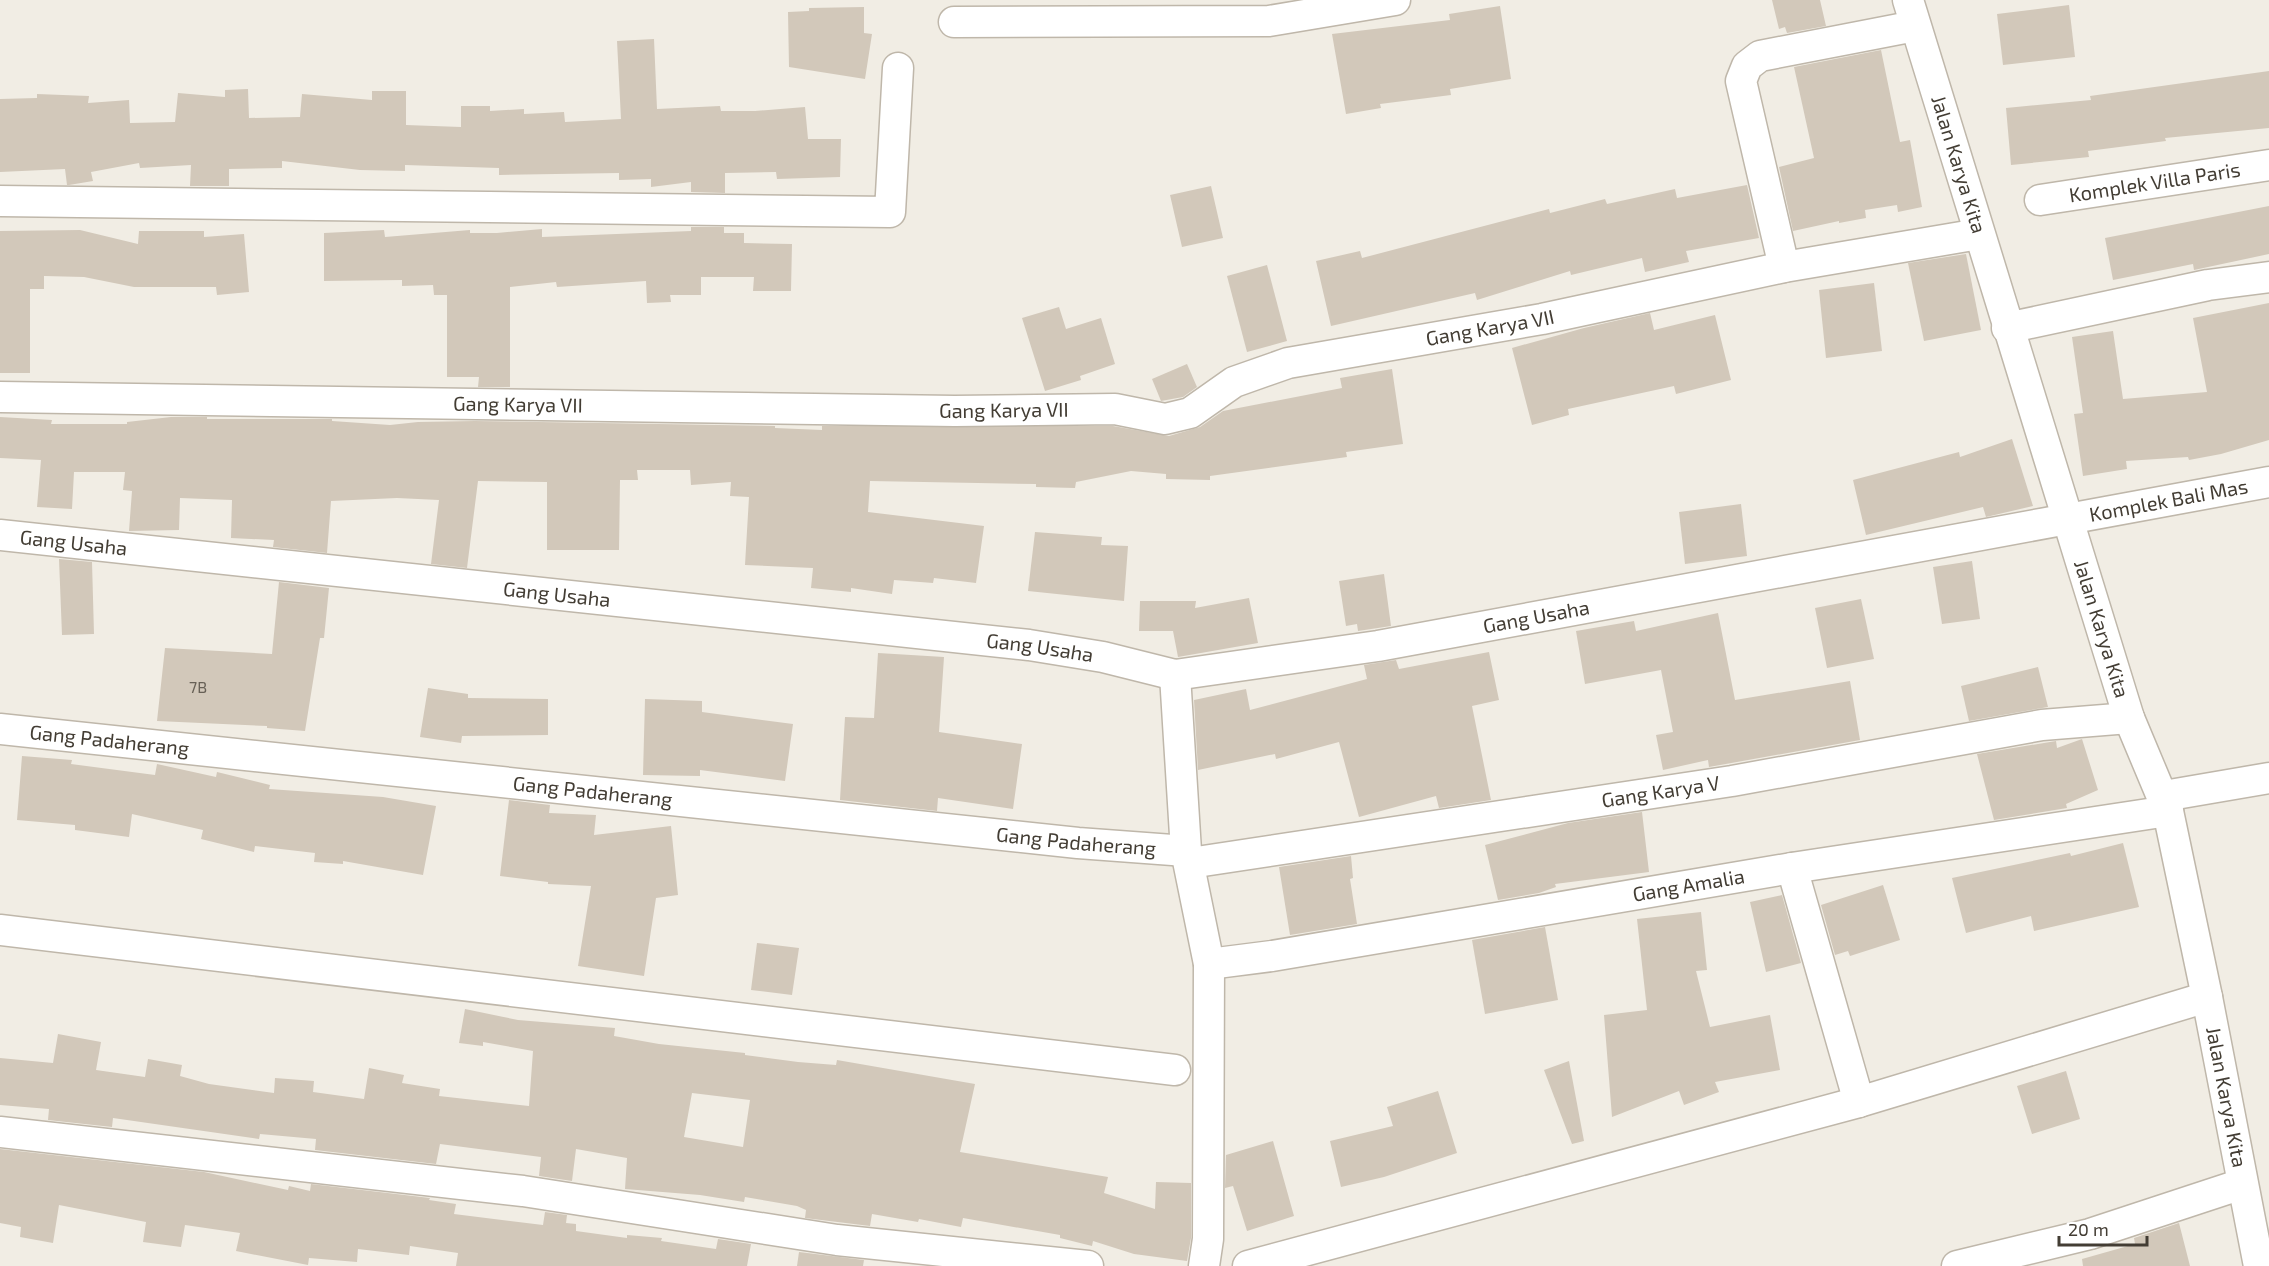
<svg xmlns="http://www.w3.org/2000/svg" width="2269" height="1266" font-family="'Exo 2',sans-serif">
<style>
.building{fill:#d2c8ba;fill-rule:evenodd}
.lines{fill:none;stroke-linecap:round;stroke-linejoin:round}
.street-casing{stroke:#bfb7aa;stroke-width:33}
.street{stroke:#fff;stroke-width:30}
.labels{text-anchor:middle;stroke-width:4.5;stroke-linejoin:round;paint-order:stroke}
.number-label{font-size:16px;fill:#676056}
.street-label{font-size:20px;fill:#433d34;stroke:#fff}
</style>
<rect width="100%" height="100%" fill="#f1ede4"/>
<g class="building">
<polygon points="1772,0 1820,0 1826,26 1787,33 1785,27 1779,29"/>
<polygon points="2069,5 2075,57 2003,65 1997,14"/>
<polygon points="1500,6 1511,79 1450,89 1451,95 1380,104 1381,108 1346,114 1332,34 1450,20 1449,14"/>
<polygon points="864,7 864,33 872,34 865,79 789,67 788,12 809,11 809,8"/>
<polygon points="654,39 657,109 720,106 721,111 755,111 805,107 808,139 841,139 840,177 777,179 776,172 725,173 725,193 691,192 691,182 651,187 651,179 619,180 619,173 499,175 499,168 405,165 405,171 360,170 282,161 282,168 229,169 229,186 190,186 191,165 140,168 139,163 91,172 93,181 69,185 67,185 65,169 0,172 0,99 37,98 37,94 89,96 88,103 129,100 130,123 175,122 178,93 225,97 225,90 248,89 249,118 300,117 302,94 372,100 372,91 406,91 406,125 461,127 461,106 490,106 490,111 524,109 524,114 564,112 565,122 621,119 617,41"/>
<polygon points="1881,50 1900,142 1910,140 1922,207 1898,212 1897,205 1865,210 1866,218 1839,223 1839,221 1793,231 1779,167 1814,158 1794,67"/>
<polygon points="2269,71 2269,128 2165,138 2166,141 2088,151 2089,157 2011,165 2006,108 2091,100 2090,96"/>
<polygon points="1747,185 1759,238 1686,251 1689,262 1645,272 1642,258 1571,275 1570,271 1477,300 1475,293 1331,326 1316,261 1360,251 1362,258 1549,209 1550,213 1605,199 1607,204 1675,189 1677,198"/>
<polygon points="1211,186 1223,238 1182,247 1170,195"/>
<polygon points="2269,206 2269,254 2194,270 2193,264 2113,280 2105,238"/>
<polygon points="691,227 724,227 724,233 744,233 744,243 792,244 791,291 753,291 754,277 701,277 701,295 670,295 671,302 647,303 646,281 557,287 556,282 510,287 510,387 478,387 479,377 447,377 447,295 434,295 433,285 402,286 402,280 324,281 324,233 384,230 385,237 470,230 470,233 497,233 542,229 542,237 691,231"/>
<polygon points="80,230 138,244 139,231 204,231 204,237 244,234 249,292 217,295 216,287 134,287 84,277 44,276 44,289 30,289 30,373 0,373 0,231"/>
<polygon points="1966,254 1981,330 1924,341 1908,263"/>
<polygon points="1267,265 1287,341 1247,352 1227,276"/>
<polygon points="1874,283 1882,351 1826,358 1819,290"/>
<polygon points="2269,303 2269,440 2221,454 2189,460 2188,457 2126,461 2127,469 2083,476 2074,414 2083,413 2072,337 2113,331 2123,399 2207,392 2193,318"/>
<polygon points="1059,307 1066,329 1101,318 1115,364 1080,376 1081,380 1045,391 1022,318"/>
<polygon points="1650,313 1654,330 1715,315 1731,380 1676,394 1674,386 1568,409 1569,415 1532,425 1512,348 1584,328"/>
<polygon points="1187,364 1197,387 1183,397 1161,401 1152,379"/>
<polygon points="1392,369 1403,444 1346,452 1347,457 1210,476 1210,480 1166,479 1166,474 1131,471 1076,482 1075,488 1036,487 1036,484 870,481 868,512 984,526 976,583 934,578 933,583 894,580 892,594 851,588 851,592 811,588 813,568 745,565 749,497 730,496 731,482 691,485 690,470 637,470 638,480 620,480 619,550 547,550 547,482 478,481 467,568 431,564 439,500 397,498 331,501 327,553 273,547 274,540 231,538 232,500 180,498 179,530 129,531 132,491 123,490 125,472 74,472 72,509 37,507 41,460 0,458 0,417 52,420 51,424 127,424 127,422 171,417 207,417 207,419 332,419 332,421 390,425 418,422 475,421 775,426 775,428 822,430 822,426 1113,426 1169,436 1200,427 1223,411 1342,388 1340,378"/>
<polygon points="2012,439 2033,506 1986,517 1983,507 1866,535 1853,480 1959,452 1960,457"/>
<polygon points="1741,504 1747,556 1685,564 1679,512"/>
<polygon points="1035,532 1102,537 1101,545 1128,546 1124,601 1028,591"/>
<polygon points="59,559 92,562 94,634 62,635"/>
<polygon points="1972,561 1980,619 1942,624 1933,567"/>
<polygon points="1384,574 1391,626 1358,631 1357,624 1346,626 1339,581"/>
<polygon points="279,582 329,588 324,638 320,638 305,731 267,728 267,726 157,721 165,648 272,654"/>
<polygon points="1249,598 1258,643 1178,657 1173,631 1139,631 1140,601 1196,601 1195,608"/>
<polygon points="1861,599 1874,659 1827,668 1815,608"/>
<polygon points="1718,613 1735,700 1850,681 1860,740 1709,767 1708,760 1663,770 1656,735 1673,732 1661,670 1585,684 1576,631 1634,621 1636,631"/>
<polygon points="1489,652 1499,700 1472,706 1491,800 1439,808 1436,796 1359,817 1339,742 1276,759 1275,754 1198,770 1194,700 1246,689 1250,710 1367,679 1364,665 1396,660 1399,669"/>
<polygon points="878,653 944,657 939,732 1022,744 1013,809 938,798 937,811 840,800 845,717 874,718"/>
<polygon points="2038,667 2048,707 1969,721 1961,686"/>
<polygon points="428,688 468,694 468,698 548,699 548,735 462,736 461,743 420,737"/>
<polygon points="645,699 702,701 702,712 793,724 785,781 700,770 700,776 643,775"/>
<polygon points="2082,739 2098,790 2066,804 2067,808 1994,820 1977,754 2056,741 2057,748"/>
<polygon points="22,756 72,760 71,764 155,775 157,764 216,777 217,772 270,785 269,789 383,797 436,806 423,875 343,861 343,864 314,862 315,853 255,846 254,852 201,839 203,830 132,814 129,837 75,830 75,825 17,820"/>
<polygon points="509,800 550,805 549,813 596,815 594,835 671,826 678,895 656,898 644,976 578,966 591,886 548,884 548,882 500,876"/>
<polygon points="1642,812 1649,872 1555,884 1556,887 1539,893 1498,900 1485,845 1568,823"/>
<polygon points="2123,843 2139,907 2034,931 2031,916 1966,933 1952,878 2070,853 2071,856"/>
<polygon points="1351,856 1353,878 1350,879 1357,924 1290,935 1279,867"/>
<polygon points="1883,885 1900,940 1850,956 1848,951 1835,955 1821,905"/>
<polygon points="1782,895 1801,963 1766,972 1750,902"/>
<polygon points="1701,912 1707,970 1696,971 1710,1027 1770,1015 1780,1070 1715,1082 1719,1092 1684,1105 1679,1091 1612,1117 1604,1015 1647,1010 1637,919"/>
<polygon points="1545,927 1558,1000 1485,1014 1472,940"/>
<polygon points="757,943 799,948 792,995 751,990"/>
<path d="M465,1009L518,1020L615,1028L614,1036L659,1044L745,1053V1055L798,1062L836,1065L837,1060L975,1084L960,1152L1108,1177L1104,1193L1155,1209L1156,1182L1191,1183V1238L1187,1261L1134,1254L1093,1241L1092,1246L1060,1238V1235L963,1218L961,1227L919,1219L918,1222L872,1214L870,1226L805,1218L806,1210L797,1206L745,1197L744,1202L700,1195L625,1189L627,1158L576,1149L572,1181L539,1176L541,1157L440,1144L436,1164L315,1150L316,1139L260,1134L259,1139L113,1118L112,1127L48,1120L49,1109L0,1105V1058L53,1063L58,1034L101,1042L96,1070L145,1077L148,1059L182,1065L180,1076L209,1084L274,1093L275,1078L314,1081L313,1092L364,1099L369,1068L404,1075L402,1083L440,1089L439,1096L529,1106L533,1051L483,1042V1046L459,1043ZM692,1093L750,1100L743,1147L684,1137Z"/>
<polygon points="1569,1061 1584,1141 1572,1144 1544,1070"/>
<polygon points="2066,1071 2080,1119 2032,1134 2017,1086"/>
<polygon points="1438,1091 1457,1153 1384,1177 1341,1187 1330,1141 1393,1126 1387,1107"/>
<polygon points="1273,1141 1294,1216 1247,1231 1233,1186 1225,1188 1226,1155"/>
<polygon points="0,1149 204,1172 288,1190 289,1186 310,1191 311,1184 430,1198 429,1200 456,1204 454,1214 543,1225 545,1212 567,1215 566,1223 576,1224 576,1231 627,1238 627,1235 662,1238 661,1241 716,1249 718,1239 751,1244 747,1266 456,1266 458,1253 410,1246 409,1255 358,1249 357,1262 309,1258 308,1265 236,1251 240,1233 185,1225 181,1247 143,1242 146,1222 59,1205 53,1243 20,1237 21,1227 0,1223"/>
<polygon points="2179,1223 2190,1266 2083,1266 2082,1259 2135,1244 2134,1238"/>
<polygon points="799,1252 864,1260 863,1266 797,1266"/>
</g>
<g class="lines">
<defs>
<g id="street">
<path id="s1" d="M1908,0L2129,718L2168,811L2207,997L2259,1266"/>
<polyline points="954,22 1269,21 1395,0"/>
<path id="s2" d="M2040,200L2269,165"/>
<polyline points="0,201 890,212 898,68"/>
<polyline points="1784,267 1741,81 1747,66 1760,56 1915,26"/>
<polyline points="2007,328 2208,285 2269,277"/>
<path id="s3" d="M0,397L955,411L1115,409L1165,419L1190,413L1234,382L1288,363L1542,319L1784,267L1979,234"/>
<path id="s4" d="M0,535L1029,645L1103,657L1175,675L1378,646L2269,482"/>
<polyline points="1175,675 1186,851 1209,964 1208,1239 1204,1266"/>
<path id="s5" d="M0,729L1078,843L1186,851"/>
<polyline points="2164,796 2269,778"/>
<path id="s6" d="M1190,863L1732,781L2042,725L2129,718"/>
<polyline points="1792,868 1859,1102"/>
<polyline points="0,930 1175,1070"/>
<path id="s7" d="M1209,964L1272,956L1792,868L2168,811"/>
<polyline points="0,1132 523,1191 837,1240 1088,1266"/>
<polyline points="1248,1266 1859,1102 2207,997"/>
<polyline points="1957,1266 2090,1234 2242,1184"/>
</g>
</defs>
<use href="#street" class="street-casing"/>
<use href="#street" class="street"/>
</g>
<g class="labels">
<g class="number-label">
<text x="198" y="693">7B</text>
</g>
<g class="street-label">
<text dy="7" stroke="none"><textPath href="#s1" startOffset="172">Jalan Karya Kita</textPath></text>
<text dy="7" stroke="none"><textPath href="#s2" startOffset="116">Komplek Villa Paris</textPath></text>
<text dy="7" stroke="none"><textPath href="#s3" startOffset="1508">Gang Karya VII</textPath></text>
<text dy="7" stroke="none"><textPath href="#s3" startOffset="518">Gang Karya VII</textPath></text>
<text dy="7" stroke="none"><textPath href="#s3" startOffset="1004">Gang Karya VII</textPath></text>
<text dy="7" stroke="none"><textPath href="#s4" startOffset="2193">Komplek Bali Mas</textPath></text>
<text dy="7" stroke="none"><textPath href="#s4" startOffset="74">Gang Usaha</textPath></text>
<text dy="7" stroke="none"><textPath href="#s4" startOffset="560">Gang Usaha</textPath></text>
<text dy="7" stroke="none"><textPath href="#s4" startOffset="1550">Gang Usaha</textPath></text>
<text dy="7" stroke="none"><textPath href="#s1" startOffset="658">Jalan Karya Kita</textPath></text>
<text dy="7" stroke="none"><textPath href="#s4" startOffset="1046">Gang Usaha</textPath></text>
<text dy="7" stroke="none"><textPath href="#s5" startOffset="110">Gang Padaherang</textPath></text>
<text dy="7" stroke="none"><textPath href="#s5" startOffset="596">Gang Padaherang</textPath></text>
<text dy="7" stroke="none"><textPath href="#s6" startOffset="476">Gang Karya V</textPath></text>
<text dy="7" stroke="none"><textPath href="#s5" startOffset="1082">Gang Padaherang</textPath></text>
<text dy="7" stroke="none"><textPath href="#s7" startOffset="486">Gang Amalia</textPath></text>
<text dy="7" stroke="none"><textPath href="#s1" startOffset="1144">Jalan Karya Kita</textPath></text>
</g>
</g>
<path d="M2059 1236v9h88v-9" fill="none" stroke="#433d34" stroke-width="3"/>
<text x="2068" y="1236" font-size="18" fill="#433d34" stroke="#ffffff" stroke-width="4.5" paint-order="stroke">20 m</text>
</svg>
